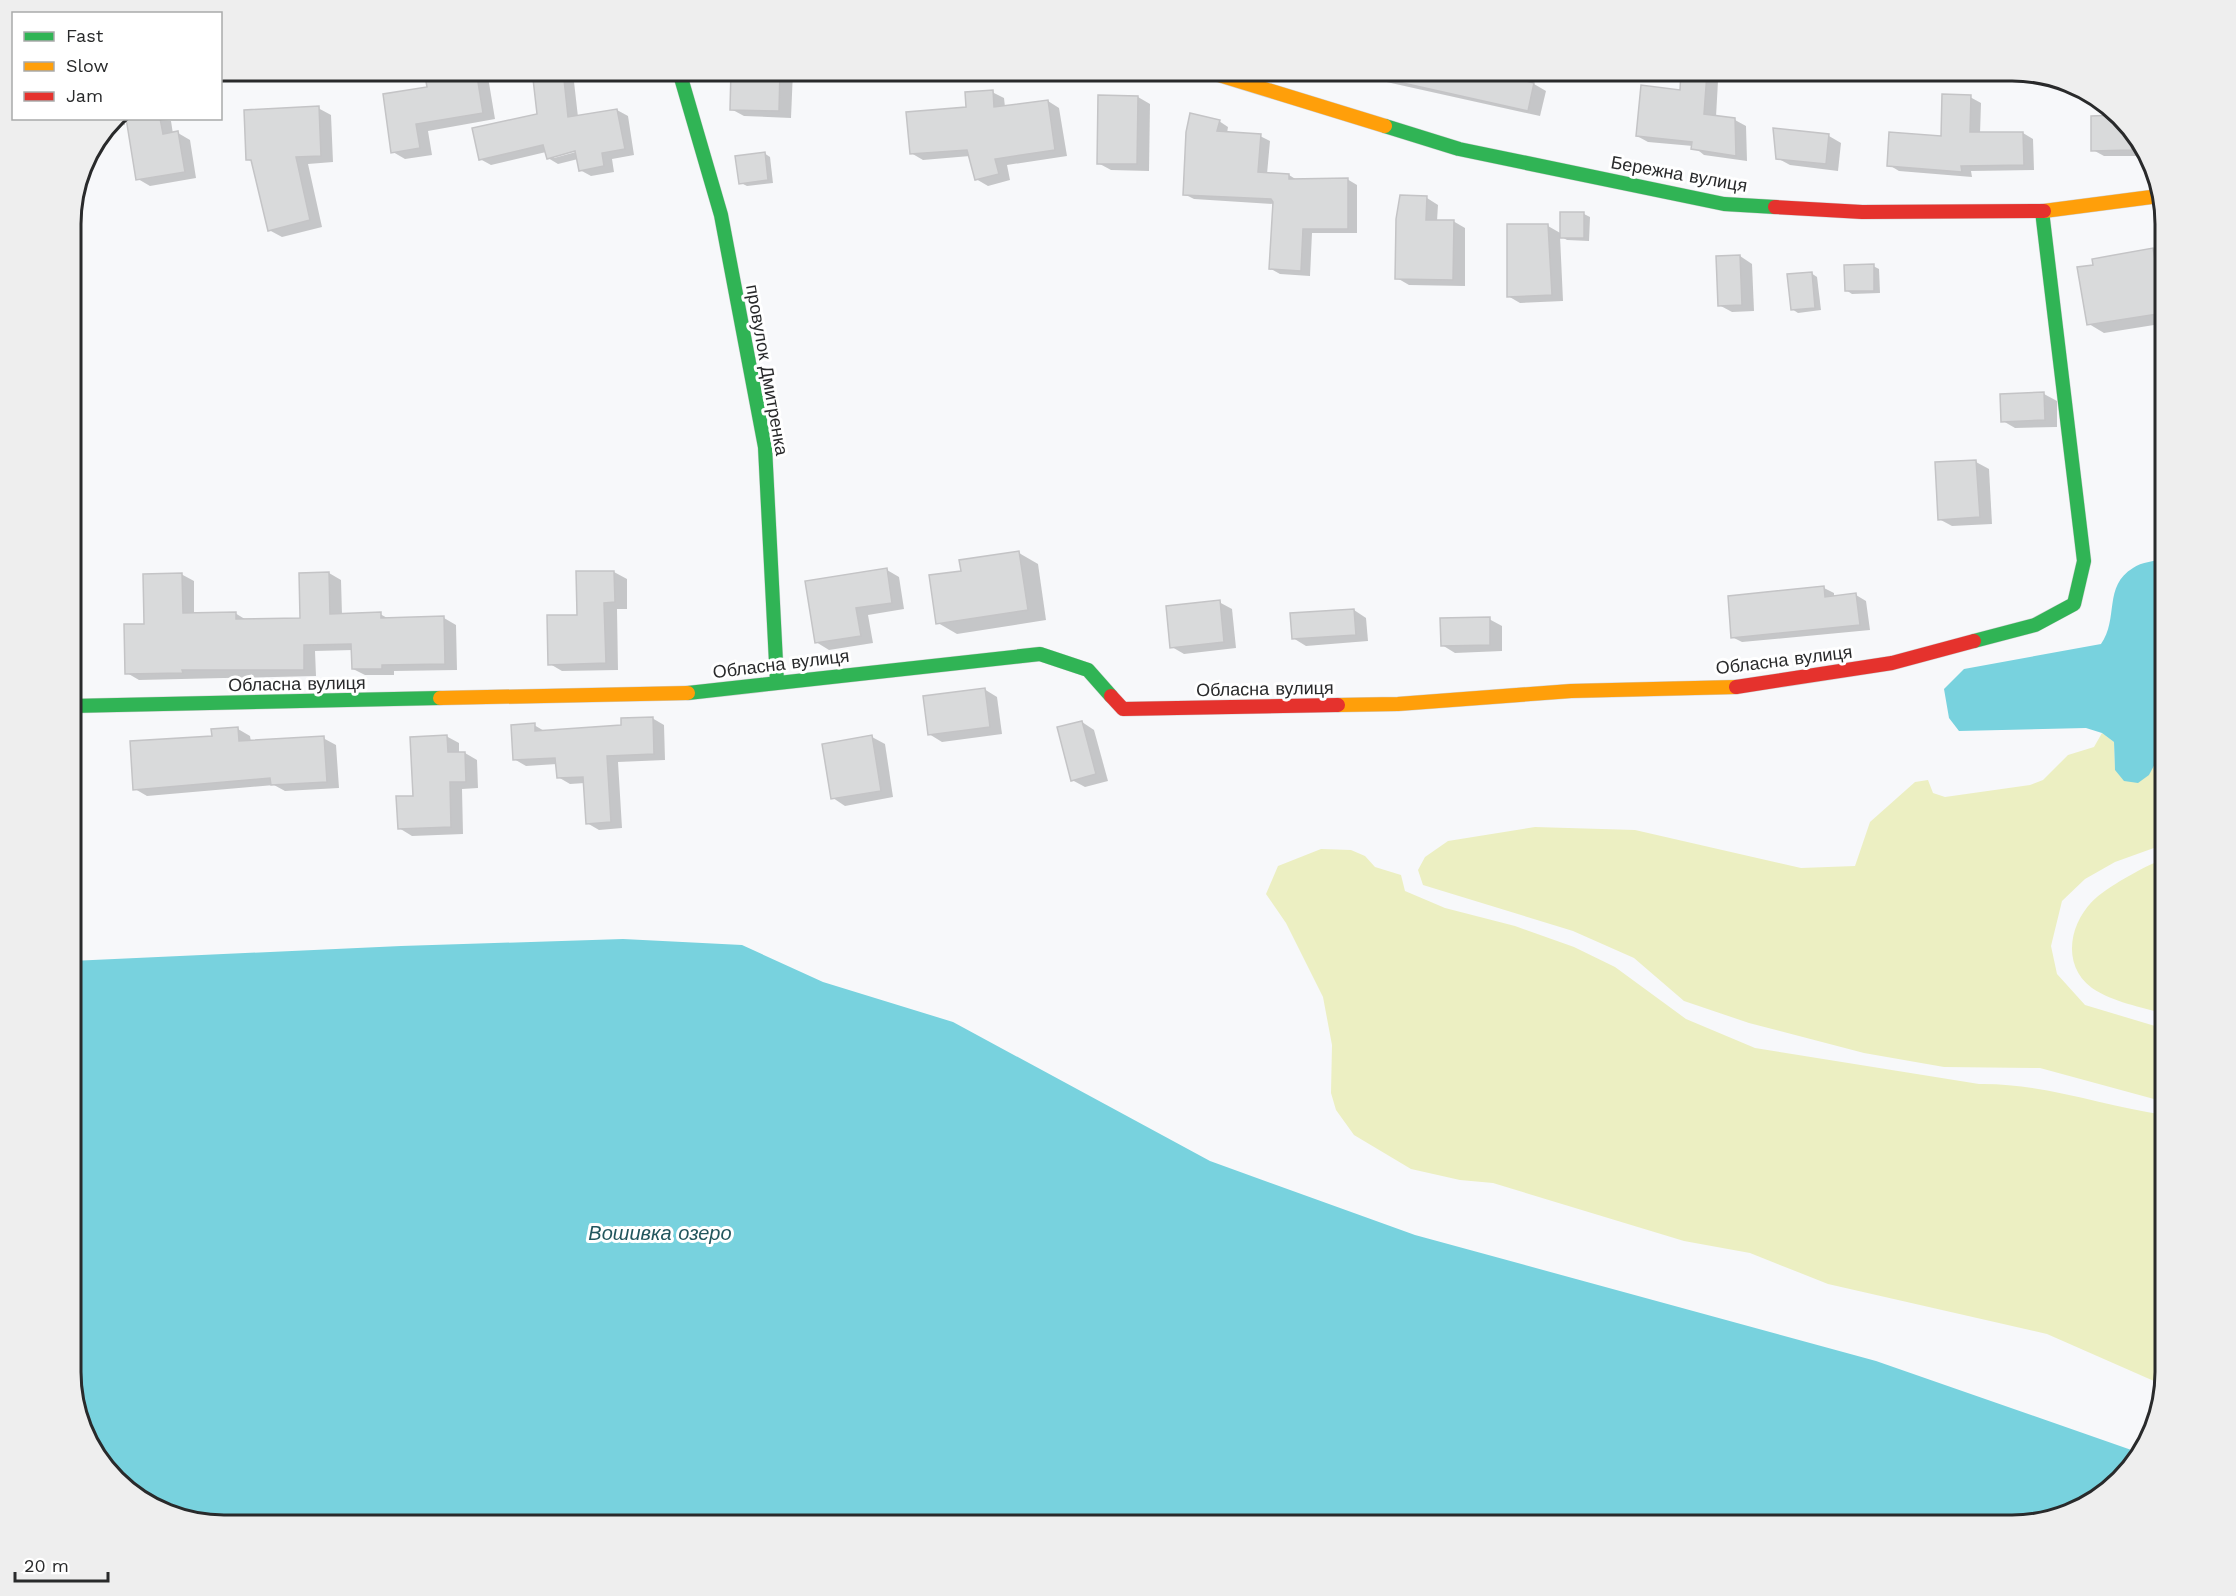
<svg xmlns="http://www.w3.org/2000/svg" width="2236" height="1596" font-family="'Work Sans',sans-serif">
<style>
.green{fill:#ecefc2}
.water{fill:#78d2de}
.shadow{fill:#0003;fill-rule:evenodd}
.building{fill:#d9dadb;stroke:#c4c4c6;stroke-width:1.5}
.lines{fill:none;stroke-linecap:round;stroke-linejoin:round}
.fast-casing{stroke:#d1d2d3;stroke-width:15}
.slow-casing{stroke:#d1d2d3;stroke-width:15}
.jam-casing{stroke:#d1d2d3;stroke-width:15}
.fast{stroke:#30b455;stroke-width:14}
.slow{stroke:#ff9f0a;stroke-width:14}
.jam{stroke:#e5322d;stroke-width:14}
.labels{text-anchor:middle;stroke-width:6;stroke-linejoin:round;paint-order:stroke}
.street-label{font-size:18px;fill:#292a2b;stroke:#fff}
.water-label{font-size:20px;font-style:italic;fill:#22565d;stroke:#fff}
.rim{fill:none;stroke:#292a2b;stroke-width:3}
</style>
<rect width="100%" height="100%" fill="#f7f8fa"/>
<g class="green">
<polygon points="2102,733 2114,742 2115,770 2149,774 2165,745 2165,844 2115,862 2085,879 2062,901 2051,946 2057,974 2085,1005 2165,1029 2165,1102 2040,1068 1944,1067 1864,1053 1749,1023 1684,1001 1634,958 1573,931 1423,885 1418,870 1425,857 1448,841 1535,827 1635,830 1801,868 1855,866 1870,822 1915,782 1928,780 1933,793 1945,797 2030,785 2043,780 2068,755 2094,747"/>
<path d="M1321,849L1351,850L1365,856L1375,867L1401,875L1405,891L1445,908L1515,926L1574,947L1615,967L1686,1019L1755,1048L1979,1084C2043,1083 2103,1106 2165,1115L2163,1385L2047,1334L1828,1284L1750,1253L1684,1241L1493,1183L1460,1180L1411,1169L1354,1135L1336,1110L1331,1093L1332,1045L1323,997L1286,923L1266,894L1278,866Z"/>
<path d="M2165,859V1014C2142,1007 2112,1002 2092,988C2060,964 2070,920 2097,897C2111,885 2148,864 2165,859Z"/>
</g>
<g class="water">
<path d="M2165,558V745L2149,775L2138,783L2124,781L2115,770L2114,742L2102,733L2086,728L1959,731L1949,718L1944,689L1964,669L2101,644C2119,619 2103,586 2133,568C2141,562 2156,561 2165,558Z"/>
<polygon points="623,939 742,945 823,982 953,1022 1210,1161 1415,1235 1876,1361 2140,1453 2134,1465 2080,1509 2012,1525 224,1525 175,1517 131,1494 87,1440 71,1381 71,961 401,946"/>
</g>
<g class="shadow">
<polygon points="426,71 487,71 495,119 428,131 432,155 405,159 393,152 429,89"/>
<path d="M534,71H569L573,73L578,117L617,110L628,116L634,155L612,159L614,172L591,176L580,170L578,159L558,164L548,158L546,152L491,165L480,159L539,115ZM582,148L583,150L554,158V155Z"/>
<polygon points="733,71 793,71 791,118 744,116 731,109"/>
<polygon points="1353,71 1473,71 1534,84 1546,91 1540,116 1364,77"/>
<polygon points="1683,73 1707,75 1718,81 1716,117 1735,120 1746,126 1747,161 1704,155 1693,146 1648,142 1637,136 1681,91"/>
<polygon points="992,92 1004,98 1005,107 1048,101 1059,108 1067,156 1007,165 1010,180 988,186 976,179 970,156 923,160 911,153"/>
<polygon points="1138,97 1150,104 1149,171 1111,170 1098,163"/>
<polygon points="1970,97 1981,103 1980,134 2023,133 2033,139 2034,170 1971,171 1972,177 1899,171 1889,165 1942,137"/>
<polygon points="318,108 331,115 333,162 308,164 322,227 282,237 269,230 253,162 247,159"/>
<polygon points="2117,116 2149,156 2104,156 2093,150"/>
<polygon points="115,118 124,118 125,125 109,127"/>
<polygon points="128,118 171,121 173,134 178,133 190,140 196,178 150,186 138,179"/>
<polygon points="1219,121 1228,127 1227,133 1260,136 1270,141 1267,174 1289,175 1297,180 1347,179 1357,185 1357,233 1312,233 1310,276 1280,274 1271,269 1274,204 1194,199 1184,194"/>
<polygon points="1829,136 1841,143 1838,171 1790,165 1777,158"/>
<polygon points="764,153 770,157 773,183 747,186 741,183"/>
<polygon points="1427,198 1438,205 1437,221 1453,221 1465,228 1465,286 1409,285 1397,278"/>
<polygon points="1584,214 1590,217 1589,241 1567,240 1560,236 1563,301 1520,303 1508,296 1548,226 1562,234"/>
<polygon points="2165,247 2165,351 2156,346 2154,325 2104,333 2089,324 2093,260"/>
<polygon points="1740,256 1752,264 1754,311 1732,312 1719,305"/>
<polygon points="1873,266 1879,269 1880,293 1852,294 1846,290"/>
<polygon points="1811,273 1817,277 1821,310 1798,313 1792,309"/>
<polygon points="2044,394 2057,401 2057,427 2015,428 2003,421"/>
<polygon points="1976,462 1989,469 1992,524 1952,526 1939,519"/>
<polygon points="1019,553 1038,564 1046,620 957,634 938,623 963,572"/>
<polygon points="887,570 899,577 904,609 868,615 873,643 829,650 816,642"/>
<polygon points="614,572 627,579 627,609 617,609 618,670 562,671 550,664 579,616"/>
<polygon points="329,573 341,580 342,615 380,614 391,620 444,618 456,625 457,670 394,671 394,675 365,675 353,669 353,650 315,651 316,676 139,680 127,673 146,625 181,574 194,581 194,614 235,613 248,621 302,620"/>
<polygon points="1824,588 1834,593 1834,597 1856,595 1866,601 1870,630 1742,642 1732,637"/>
<polygon points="1219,602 1232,609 1236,648 1184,654 1172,647"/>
<polygon points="1354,610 1366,618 1368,641 1306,646 1293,638"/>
<polygon points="1489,619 1502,626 1502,651 1455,653 1442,645"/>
<polygon points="984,689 997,697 1002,734 942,742 929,734"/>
<polygon points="652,718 664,725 665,760 618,762 622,828 599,830 587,823 585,783 570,784 558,777 557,764 526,766 514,759 534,725 546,732 623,726"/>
<polygon points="1082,722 1094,730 1108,781 1085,787 1072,780"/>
<polygon points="238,729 250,736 251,742 323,738 336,745 339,788 285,791 274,785 147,796 135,789 213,737"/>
<polygon points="446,736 459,743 459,753 465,753 477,760 478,788 462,789 463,834 412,836 399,828"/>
<polygon points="872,737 885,744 893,797 845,806 833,798"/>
</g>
<g class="building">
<polygon points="424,70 476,70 483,113 416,124 420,148 391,153 383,94 427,87"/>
<polygon points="532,70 563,70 568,117 617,109 625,149 602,153 604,166 579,171 575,151 547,159 543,145 479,160 472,128 537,114"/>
<polygon points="731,70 780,70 779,111 730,110"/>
<polygon points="1395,70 1480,70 1534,83 1528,111 1394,81"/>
<polygon points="1681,71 1707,73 1704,114 1735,118 1736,156 1691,149 1692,142 1636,136 1641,85 1680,90"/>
<polygon points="993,90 994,107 1048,100 1055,150 995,159 999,174 975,180 967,150 910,154 906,112 966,107 965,92"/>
<polygon points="1942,94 1971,95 1970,132 2023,132 2024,165 1961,166 1962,172 1887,166 1889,132 1941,136"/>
<polygon points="1098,95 1138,96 1137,164 1097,164"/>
<polygon points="319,106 321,156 296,157 310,220 268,231 251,160 246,160 244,110"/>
<polygon points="1190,113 1220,120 1217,131 1261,134 1258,172 1289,174 1289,179 1348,178 1348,229 1303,229 1301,271 1269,269 1273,202 1271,199 1183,195 1186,132"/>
<polygon points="2116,115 2131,134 2132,150 2091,151 2091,116"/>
<polygon points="126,118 160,118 163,134 178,131 185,172 136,180"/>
<polygon points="1773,128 1829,134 1826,164 1776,159"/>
<polygon points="765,152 768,180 739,184 735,156"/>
<polygon points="1400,195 1427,196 1426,220 1454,220 1453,280 1395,279 1396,219"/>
<rect x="1560" y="212" width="24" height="26"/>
<polygon points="1507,224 1548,224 1552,295 1507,297"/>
<polygon points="2153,248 2164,313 2087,325 2077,267 2093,265 2092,259"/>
<polygon points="1740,255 1742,305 1718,306 1716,256"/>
<polygon points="1874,264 1874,291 1845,291 1844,265"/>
<polygon points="1812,272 1815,308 1791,310 1787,274"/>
<polygon points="2044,392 2045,420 2001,422 2000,394"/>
<polygon points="1976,460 1980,517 1938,520 1935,462"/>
<polygon points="1019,551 1028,610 936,624 929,575 961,571 959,560"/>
<polygon points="887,568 892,603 856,608 861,636 815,643 805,581"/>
<polygon points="576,571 614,571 615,602 604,603 606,663 548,665 547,615 577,615"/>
<polygon points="329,572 330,614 381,612 381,618 444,616 445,664 382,665 382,669 352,669 351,644 304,645 304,670 182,670 183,673 125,674 124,624 144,624 143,574 182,573 183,613 236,612 236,619 300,618 299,573"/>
<polygon points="1824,586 1825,597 1856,593 1860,625 1731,638 1728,596"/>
<polygon points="1220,600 1224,642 1170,648 1166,606"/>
<polygon points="1354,609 1356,635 1292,639 1290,613"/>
<polygon points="1490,617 1490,645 1441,646 1440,618"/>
<polygon points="985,688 990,727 928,735 923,696"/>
<polygon points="653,717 654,754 607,756 611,822 586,824 583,777 557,778 555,758 513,760 511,725 535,723 535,731 621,725 621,718"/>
<polygon points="1082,721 1096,774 1071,781 1057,727"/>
<polygon points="238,727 239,741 324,736 327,782 271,785 270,778 133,790 130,741 212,736 211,729"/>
<polygon points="447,735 448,752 465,752 466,782 450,782 451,827 398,829 396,796 413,796 410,737"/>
<polygon points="872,735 881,791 831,799 822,744"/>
</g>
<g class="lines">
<defs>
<g id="fast">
<polyline points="679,71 721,215 765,447 777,682"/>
<polyline points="1385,126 1459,149 1724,204 1775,207"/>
<polyline points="1974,641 2035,625 2074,604 2084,561 2042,211"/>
<polyline points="688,693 1040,654 1088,670 1111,696"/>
<polyline points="71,706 440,698"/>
</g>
<g id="slow">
<polyline points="1206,71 1385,126"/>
<polyline points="2044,211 2159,196"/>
<polyline points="440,698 688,693"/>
<polyline points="1338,705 1398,704 1571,691 1736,687"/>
</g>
<g id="jam">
<polyline points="1775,207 1862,212 2044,211"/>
<polyline points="1736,687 1892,663 1974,641"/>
<polyline points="1111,696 1123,709 1338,705"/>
</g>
</defs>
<use href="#fast" class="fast-casing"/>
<use href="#slow" class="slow-casing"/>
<use href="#jam" class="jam-casing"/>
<use href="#fast" class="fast"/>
<use href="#slow" class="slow"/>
<use href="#jam" class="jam"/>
</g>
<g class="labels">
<g class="street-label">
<text transform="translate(1679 174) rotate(10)" y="6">Бережна вулиця</text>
<text transform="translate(767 370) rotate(80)" y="6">провулок Дмитренка</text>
<text transform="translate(1784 660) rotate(-7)" y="6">Обласна вулиця</text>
<text transform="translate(781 664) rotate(-7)" y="6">Обласна вулиця</text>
<text transform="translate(297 684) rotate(-1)" y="6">Обласна вулиця</text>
<text transform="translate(1265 689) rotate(-1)" y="6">Обласна вулиця</text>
</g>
<g class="water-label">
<text x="660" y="1240">Вошивка озеро</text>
</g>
</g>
<path d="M0 0H2236V1596H0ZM224 81H2012A143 143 0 0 1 2155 224V1372A143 143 0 0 1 2012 1515H224A143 143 0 0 1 81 1372V224A143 143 0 0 1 224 81Z" fill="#eee" fill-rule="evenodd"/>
<path class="rim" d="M224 81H2012A143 143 0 0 1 2155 224V1372A143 143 0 0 1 2012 1515H224A143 143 0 0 1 81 1372V224A143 143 0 0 1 224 81Z"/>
<rect x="12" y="12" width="210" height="108" fill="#ffffff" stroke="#a9aaaa" stroke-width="1.5"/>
<rect x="24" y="32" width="30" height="9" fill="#30b455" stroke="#a9aaaa" stroke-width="1.5"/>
<text x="66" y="42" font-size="18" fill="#292a2b">Fast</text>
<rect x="24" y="62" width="30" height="9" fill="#ff9f0a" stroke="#a9aaaa" stroke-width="1.5"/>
<text x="66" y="72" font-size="18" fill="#292a2b">Slow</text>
<rect x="24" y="92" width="30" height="9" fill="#e5322d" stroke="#a9aaaa" stroke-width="1.5"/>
<text x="66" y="102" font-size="18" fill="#292a2b">Jam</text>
<path d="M15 1572v9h93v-9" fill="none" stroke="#292a2b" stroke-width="3"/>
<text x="24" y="1572" font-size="18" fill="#292a2b" stroke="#ffffff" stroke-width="4.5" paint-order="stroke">20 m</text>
</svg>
